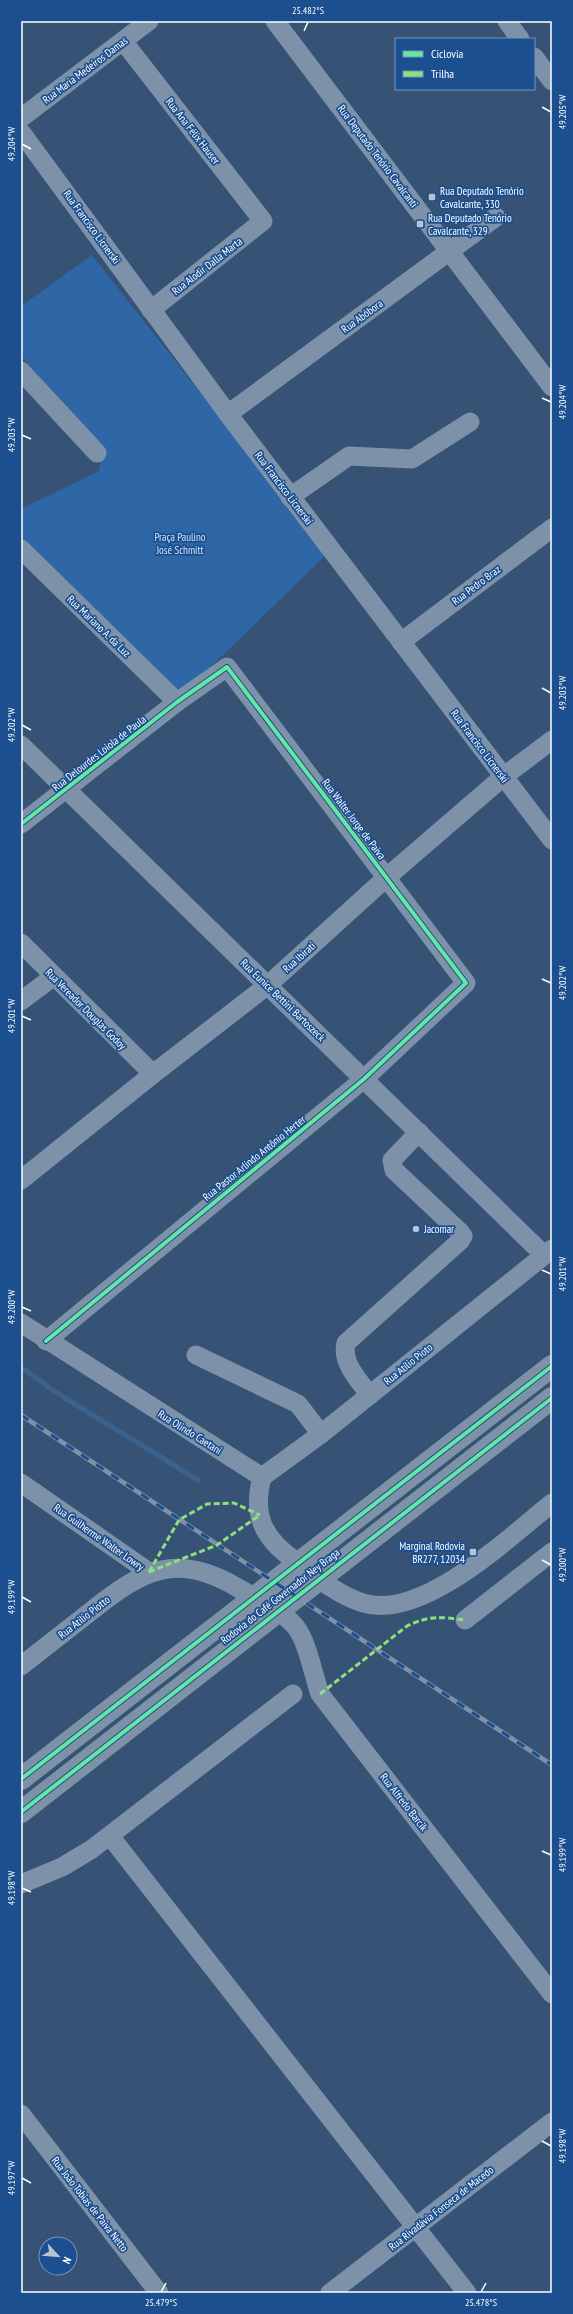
<svg xmlns="http://www.w3.org/2000/svg" width="573" height="2314" font-family="'PT Sans Narrow',sans-serif">
<style>
.green{fill:#2f66a5}
.lines{fill:none;stroke-linecap:round;stroke-linejoin:round}
.stream{stroke:#3b618d;stroke-width:5}
.minor{stroke:#7d92a8;stroke-width:19}
.highway{stroke:#7e92a7;stroke-width:22}
.rail-casing{stroke:#7e92a7;stroke-width:4.5}
.rail{stroke:#1b4f8f;stroke-width:3;stroke-dasharray:9;stroke-linecap:butt}
.quiet{stroke:#8de07e;stroke-width:3;stroke-dasharray:6 3;stroke-linecap:butt}
.cycleway-casing{stroke:#1b4f8f;stroke-width:6}
.cycleway{stroke:#66e7a1;stroke-width:4}
.ticks{fill:none;stroke:#fff;stroke-width:1.5}
.poi-dot{fill:#b9c2ce;stroke:#1b4f8f;stroke-width:1.5}
.labels{text-anchor:middle;stroke-width:3.5;stroke-linejoin:round;paint-order:stroke}
.street-label{font-size:11px;fill:#fff;stroke:#1b4f8f}
.poi-label{font-size:11px;fill:#fff;stroke:#1b4f8f;text-anchor:start}
.park-label{font-size:11px;fill:#cfe3fa;stroke:#1b4f8f}
.neatline{fill:none;stroke:#fff;stroke-width:1.5}
.ticks-label{font-size:10px;text-anchor:middle;fill:#fff}
</style>
<rect width="100%" height="100%" fill="#365274"/>
<polygon class="green" points="92,255 327,554 221,657 179,693 21,542 21,509 99,471 102,447 21,356 21,306"/>
<g class="lines">
<polyline class="stream" points="21,1367 57,1393 198,1480"/>
<g class="minor">
<polyline points="275,21 552,387"/>
<polyline points="507,21 520,39"/>
<polyline points="123,41 263,221 151,310"/>
<polyline points="534,57 552,81"/>
<polyline points="21,118 149,21"/>
<polyline points="21,132 228,414 552,840"/>
<polyline points="21,371 97,453"/>
<polyline points="228,414 496,217"/>
<polyline points="290,497 349,456 412,459 470,422"/>
<polyline points="21,549 177,702"/>
<polyline points="401,642 552,528"/>
<polyline points="21,745 544,1255"/>
<polyline points="21,824 177,702 227,667 466,983 364,1079 46,1341"/>
<polyline points="21,943 153,1074"/>
<polyline points="21,1001 53,977"/>
<polyline points="21,1180 153,1074 268,985 387,877 503,777 552,740"/>
<polyline points="21,1323 262,1477"/>
<polyline points="196,1355 298,1404 321,1434"/>
<path d="M370,1395C359,1381 341,1362 346,1343L460,1241L463,1236L460,1232L394,1170L392,1160L419,1132"/>
<path d="M262,1477C252,1515 263,1538 294,1560C315,1576 337,1595 363,1603C422,1621 508,1538 552,1503"/>
<polyline points="262,1477 321,1434 552,1249"/>
<polyline points="21,1483 149,1572"/>
<polyline points="465,1620 552,1552"/>
<path d="M21,1666C44,1648 67,1630 90,1612C144,1569 176,1551 240,1589C258,1600 281,1610 295,1626C308,1642 313,1675 320,1694L552,1994"/>
<polyline points="110,1836 467,2293"/>
<polyline points="21,1884 62,1867 92,1849 293,1694"/>
<polyline points="21,2114 159,2293"/>
<polyline points="330,2293 552,2122"/>
</g>
<g class="highway">
<polyline points="21,1779 552,1366"/>
<polyline points="21,1812 552,1398"/>
</g>
<defs>
<polyline id="rail" points="21,1415 552,1765"/>
</defs>
<use href="#rail" class="rail-casing"/>
<use href="#rail" class="rail"/>
<g class="quiet">
<polyline points="149,1572 179,1520 207,1504 234,1503 260,1515"/>
<polyline points="149,1572 217,1545 260,1515"/>
<path d="M320,1694L407,1626C430,1615 440,1617 465,1620"/>
</g>
<defs>
<g id="cycleway">
<polyline points="21,824 177,702 227,667 466,983 364,1079 46,1341"/>
<polyline points="21,1779 552,1366"/>
<polyline points="21,1812 552,1398"/>
</g>
</defs>
<use href="#cycleway" class="cycleway-casing"/>
<use href="#cycleway" class="cycleway"/>
</g>
<path class="ticks" d="M304,31L308,22M542,107L551,112M22,144L31,149M542,398L551,402M22,435L31,439M542,688L551,693M22,725L31,730M542,979L551,983M22,1016L31,1020M542,1270L551,1274M22,1307L31,1311M542,1560L551,1565M22,1597L31,1602M542,1851L551,1855M22,1888L31,1892M542,2141L551,2146M22,2178L31,2183M161,2292L166,2283M481,2292L486,2283"/>
<g class="poi-dot">
<rect x="428" y="193" width="8" height="8" rx="2"/>
<rect x="416" y="220" width="8" height="8" rx="2"/>
<circle cx="416" cy="1229" r="4"/>
<rect x="469" y="1548" width="8" height="8" rx="2"/>
</g>
<g class="labels">
<g class="street-label">
<text transform="translate(85 70) rotate(-37)" y="4">Rua Maria Medeiros Damas</text>
<text transform="translate(193 131) rotate(52)" y="4">Rua Ana Félix Hauser</text>
<text transform="translate(378 156) rotate(53)" y="4">Rua Deputado Tenório Cavalcanti</text>
<text transform="translate(92 227) rotate(54)" y="4">Rua Francisco Licnerski</text>
<text transform="translate(207 266) rotate(-38)" y="4">Rua Alodir Dalla Marta</text>
<text transform="translate(362 316) rotate(-36)" y="4">Rua Abóbora</text>
<text transform="translate(284 488) rotate(53)" y="4">Rua Francisco Licnerski</text>
<text transform="translate(476 585) rotate(-37)" y="4">Rua Pedro Braz</text>
<text transform="translate(99 626) rotate(44)" y="4">Rua Mariano A. da Luz</text>
<text transform="translate(480 746) rotate(53)" y="4">Rua Francisco Licnerski</text>
<text transform="translate(99 753) rotate(-38)" y="4">Rua Delourdes Loiola de Paula</text>
<text transform="translate(354 819) rotate(53)" y="4">Rua Walter Jorge de Paiva</text>
<text transform="translate(299 957) rotate(-42)" y="4">Rua Ibirati</text>
<text transform="translate(283 1000) rotate(44)" y="4">Rua Eunice Bettini Bartoszeck</text>
<text transform="translate(86 1009) rotate(45)" y="4">Rua Vereador Douglas Godoy</text>
<text transform="translate(254 1158) rotate(-39)" y="4">Rua Pastor Arlindo Antônio Herter</text>
<text transform="translate(408 1364) rotate(-39)" y="4">Rua Atílio Pioto</text>
<text transform="translate(190 1432) rotate(32)" y="4">Rua Olindo Caetani</text>
<text transform="translate(99 1537) rotate(35)" y="4">Rua Guilherme Walter Lowry</text>
<text transform="translate(280 1596) rotate(-38)" y="4">Rodovia do Café Governador Ney Braga</text>
<text transform="translate(84 1617) rotate(-38)" y="4">Rua Atilio Piotto</text>
<text transform="translate(404 1802) rotate(52)" y="4">Rua Alfredo Barcik</text>
<text transform="translate(90 2204) rotate(52)" y="4">Rua João Tobias de Paiva Netto</text>
<text transform="translate(441 2208) rotate(-38)" y="4">Rua Rivadávia Fonseca de Macedo</text>
</g>
<g class="poi-label">
<text x="440" y="195">Rua Deputado Tenório<tspan x="440" dy="13">Cavalcante, 330</tspan></text>
<text x="428" y="222">Rua Deputado Tenório<tspan x="428" dy="13">Cavalcante, 329</tspan></text>
<text x="424" y="1233">Jacomar</text>
<text x="465" y="1550" text-anchor="end">Marginal Rodovia<tspan x="465" dy="13">BR277, 12034</tspan></text>
</g>
<g class="park-label">
<text x="180" y="541">Praça Paulino<tspan x="180" dy="13">José Schmitt</tspan></text>
</g>
</g>
<rect width="573" height="2314" fill="none" stroke="#1b4f8f" stroke-width="44"/>
<rect x="395" y="38" width="140" height="52" fill="#1b4f8f" stroke="#7695bc"/>
<rect x="403" y="51" width="20" height="6" fill="#66e7a1" stroke="#7695bc"/>
<text x="431" y="58" font-size="12" fill="#ffffff">Ciclovia</text>
<rect x="403" y="71" width="20" height="6" fill="#8de07e" stroke="#7695bc"/>
<text x="431" y="78" font-size="12" fill="#ffffff">Trilha</text>
<g transform="translate(58 2256) rotate(116)"><circle r="19" fill="#1b4f8f" stroke="#7695bc"/>
<path d="M0-3L7 15L0 10L-7 15Z" fill="#b9c2ce"/>
<text y="-6" font-size="11" font-weight="bold" text-anchor="middle" fill="#ffffff">N</text>
</g>
<rect x="22" y="22" width="529" height="2270" class="neatline"/>
<g class="ticks-label">
<text x="308" y="14">25.482°S</text>
<text transform="translate(562 112) rotate(-90)" y="4">49.205°W</text>
<text transform="translate(11 144) rotate(-90)" y="4">49.204°W</text>
<text transform="translate(562 402) rotate(-90)" y="4">49.204°W</text>
<text transform="translate(11 435) rotate(-90)" y="4">49.203°W</text>
<text transform="translate(562 693) rotate(-90)" y="4">49.203°W</text>
<text transform="translate(11 725) rotate(-90)" y="4">49.202°W</text>
<text transform="translate(562 983) rotate(-90)" y="4">49.202°W</text>
<text transform="translate(11 1016) rotate(-90)" y="4">49.201°W</text>
<text transform="translate(562 1274) rotate(-90)" y="4">49.201°W</text>
<text transform="translate(11 1307) rotate(-90)" y="4">49.200°W</text>
<text transform="translate(562 1565) rotate(-90)" y="4">49.200°W</text>
<text transform="translate(11 1597) rotate(-90)" y="4">49.199°W</text>
<text transform="translate(562 1855) rotate(-90)" y="4">49.199°W</text>
<text transform="translate(11 1888) rotate(-90)" y="4">49.198°W</text>
<text transform="translate(562 2146) rotate(-90)" y="4">49.198°W</text>
<text transform="translate(11 2178) rotate(-90)" y="4">49.197°W</text>
<text x="161" y="2306">25.479°S</text>
<text x="481" y="2306">25.478°S</text>
</g>
</svg>
